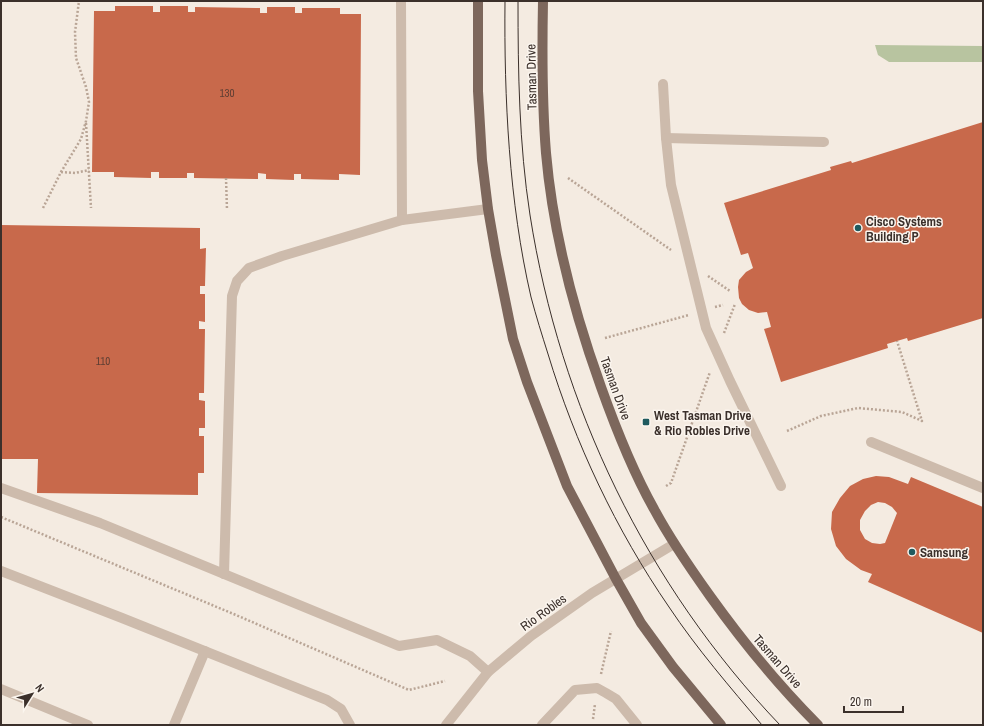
<svg xmlns="http://www.w3.org/2000/svg" width="984" height="726" font-family="'Archivo Narrow',sans-serif">
<style>
.green{fill:#b8c4a0}
.building{fill:#c8694b;fill-rule:evenodd}
.lines{fill:none;stroke-linecap:round;stroke-linejoin:round}
.path{stroke:#b9a596;stroke-width:2.5;stroke-dasharray:2 2;stroke-linecap:butt}
.minor{stroke:#cdbbac;stroke-width:10}
.major{stroke:#7d675c;stroke-width:10}
.tram{stroke:#3b302b;stroke-width:1}
.poi-dot{fill:#1f5a5e;stroke:#fbf5ee;stroke-width:1.5}
.labels{text-anchor:middle;stroke-width:3;stroke-linejoin:round;paint-order:stroke}
.number-label{font-size:11px;fill:#5e3e33}
.street-label{font-size:13px;fill:#3b302b;stroke:#fbf5ee}
.poi-label{font-size:13px;font-weight:bold;fill:#3b302b;stroke:#fbf5ee;text-anchor:start}
</style>
<rect width="100%" height="100%" fill="#f4ebe1"/>
<polygon class="green" points="875,45 983,46 983,62 889,62 878,55"/>
<g class="building">
<polygon points="115,6 153,6 153,12 160,12 160,6 188,6 188,12 195,12 195,7 260,8 260,13 267,13 267,7 295,7 295,13 302,13 302,8 340,8 340,14 361,14 360,175 339,174 339,180 301,179 301,174 294,174 294,180 266,179 266,174 258,173 258,179 194,178 194,173 187,173 187,178 159,178 159,172 151,172 151,178 114,177 114,172 92,172 94,11 115,11"/>
<polygon points="983,122 983,318 908,341 907,338 887,344 888,348 781,382 764,329 771,327 767,312 758,313 749,310 742,304 739,298 738,287 739,280 746,272 753,268 748,253 741,255 724,203 831,170 830,167 851,161 852,163"/>
<polygon points="1,225 200,228 200,249 206,248 205,286 200,286 200,294 205,294 205,322 199,321 199,329 205,329 204,393 199,393 199,400 205,401 205,428 199,428 199,436 204,436 204,473 198,473 198,495 37,493 38,459 1,459"/>
<path d="M876,476L889,477L908,484L911,477L983,507V633L868,582L872,574L861,570L846,559L836,546L831,529L832,512L840,498L850,486L863,479ZM878,502L885,503L892,507L897,513L885,543L880,544L872,543L865,539L860,530V520L865,511L871,505Z"/>
</g>
<g class="lines">
<g class="path">
<polyline points="86,123 91,208"/>
<polyline points="61,172 75,173 89,170"/>
<polyline points="226,178 227,210"/>
<polyline points="568,178 671,250"/>
<polyline points="43,208 61,172 81,139 86,121 89,102 86,87 76,58 75,32 79,1"/>
<polyline points="708,276 730,291"/>
<polyline points="715,307 723,305"/>
<polyline points="724,333 735,304"/>
<polyline points="605,338 689,315"/>
<polyline points="787,431 821,416 858,408 902,412 922,421 897,341"/>
<polyline points="666,486 671,483 710,372"/>
<polyline points="1,517 236,615 409,690 445,681"/>
<polyline points="601,674 611,631"/>
<polyline points="593,719 595,704"/>
</g>
<g class="minor">
<polyline points="401,1 402,220"/>
<polyline points="663,84 666,138 671,185 706,328 730,381 781,486"/>
<polyline points="666,138 824,142"/>
<polyline points="871,442 983,488"/>
<polyline points="1,488 100,523 399,646 437,640 470,656 488,672"/>
<polyline points="1,571 122,618 327,700 341,709 350,725"/>
<polyline points="224,574 232,296 237,281 249,268 282,256 402,220 488,209"/>
<polyline points="1,689 88,725"/>
<polyline points="174,725 205,651"/>
<polyline points="446,725 488,672 531,636 592,593 674,544"/>
<polyline points="542,725 575,690 597,688 606,693 616,699 637,725"/>
</g>
<g class="major">
<polyline points="478,1 478,91 482,160 488,209 496,255 513,339 527,382 567,486 616,579 641,623 673,667 721,725"/>
<path d="M543,1C542,51 542,103 546,153C553,234 574,312 601,387C616,429 632,470 654,509C670,539 690,568 710,596C743,642 778,685 818,725"/>
</g>
<g class="tram">
<path d="M505,1C504,98 509,202 531,297C536,316 542,335 548,354C575,443 616,530 669,607C697,649 730,687 762,725"/>
<path d="M518,1C518,72 519,144 530,215C560,406 646,585 780,725"/>
</g>
</g>
<g class="poi-dot">
<circle cx="858" cy="228" r="4"/>
<rect x="642" y="418" width="8" height="8" rx="2"/>
<circle cx="912" cy="552" r="4"/>
</g>
<g class="labels">
<g class="number-label">
<text x="227" y="97">130</text>
<text x="103" y="365">110</text>
</g>
<g class="street-label">
<text transform="translate(531 77) rotate(-91)" y="5">Tasman Drive</text>
<text transform="translate(616 388) rotate(70)" y="5">Tasman Drive</text>
<text transform="translate(543 612) rotate(-36)" y="5">Rio Robles</text>
<text transform="translate(778 661) rotate(49)" y="5">Tasman Drive</text>
</g>
<g class="poi-label">
<text x="866" y="226">Cisco Systems<tspan x="866" dy="15">Building P</tspan></text>
<text x="654" y="420">West Tasman Drive<tspan x="654" dy="15">&amp; Rio Robles Drive</tspan></text>
<text x="920" y="557">Samsung</text>
</g>
</g>
<rect width="984" height="726" fill="none" stroke="#3b302b" stroke-width="4"/>
<g transform="translate(32 694) rotate(53)" stroke="#fbf5ee" stroke-width="3" paint-order="stroke">
<path d="M0-3L7 15L0 10L-7 15Z" fill="#3b302b"/>
<text y="-6" font-size="11" font-weight="bold" text-anchor="middle" fill="#3b302b">N</text>
</g>
<path d="M844 706v6h59v-6" fill="none" stroke="#3b302b" stroke-width="2"/>
<text x="850" y="706" font-size="12" fill="#3b302b" stroke="#fbf5ee" stroke-width="3" paint-order="stroke">20 m</text>
</svg>
